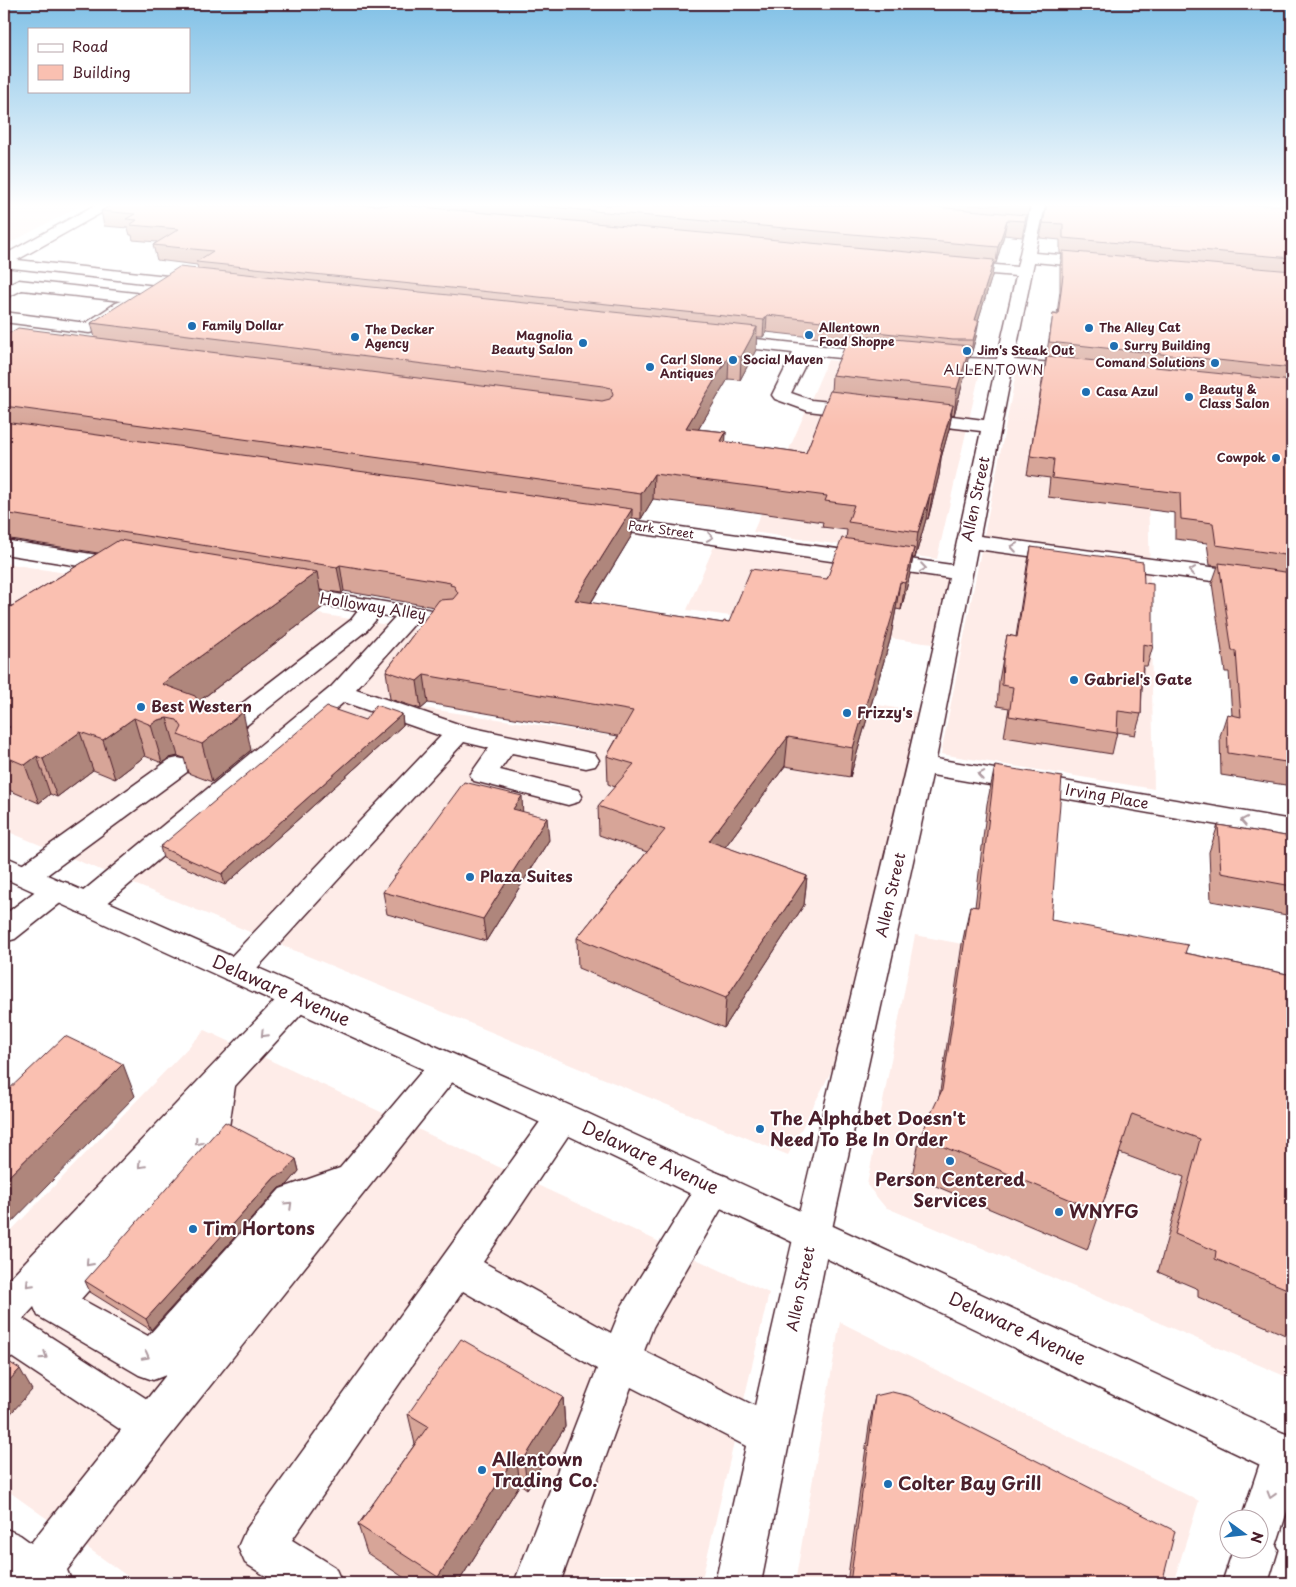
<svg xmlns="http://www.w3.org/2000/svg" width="1296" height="1587" font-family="'Playpen Sans',sans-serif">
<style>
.built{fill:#feece8}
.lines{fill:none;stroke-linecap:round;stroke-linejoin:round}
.minor-casing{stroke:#4a1f2b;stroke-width:3}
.major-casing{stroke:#4a1f2b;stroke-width:3}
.minor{fill:#fff;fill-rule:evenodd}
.major{fill:#fff;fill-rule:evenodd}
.wall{fill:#d7a598;stroke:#4a1f2b;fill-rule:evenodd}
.shaded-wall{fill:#af867c;stroke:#4a1f2b}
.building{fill:#fac0b1;stroke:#4a1f2b}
.oneway{stroke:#ae9aa0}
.poi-dot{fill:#1f6fb2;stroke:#fff;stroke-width:2}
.labels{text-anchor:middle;stroke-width:4;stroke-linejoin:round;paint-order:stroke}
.far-poi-label{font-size:12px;font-weight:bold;fill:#4a1f2b;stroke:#fff;text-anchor:start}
.far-street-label{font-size:12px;fill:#4a1f2b;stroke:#fff}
.far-neighbourhood-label{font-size:14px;letter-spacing:1px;fill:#4a1f2b;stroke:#fff}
.street-label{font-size:15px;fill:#4a1f2b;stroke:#fff}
.poi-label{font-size:15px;font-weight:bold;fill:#4a1f2b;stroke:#fff;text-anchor:start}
.near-street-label{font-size:18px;fill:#4a1f2b;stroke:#fff}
.near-poi-label{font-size:18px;font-weight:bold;fill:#4a1f2b;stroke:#fff;text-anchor:start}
</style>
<rect width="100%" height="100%" fill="#fff"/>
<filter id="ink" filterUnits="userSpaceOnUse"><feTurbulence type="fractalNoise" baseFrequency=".02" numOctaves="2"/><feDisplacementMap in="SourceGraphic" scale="10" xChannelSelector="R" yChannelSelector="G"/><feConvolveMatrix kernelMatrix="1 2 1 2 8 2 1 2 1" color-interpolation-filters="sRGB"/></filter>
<g filter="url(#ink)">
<g class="built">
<polygon points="4,205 82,205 4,246"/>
<polygon points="828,360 979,376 937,559 753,532"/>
<polygon points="1017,368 1146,381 1154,789 941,754"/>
<polygon points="714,546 959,578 946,646 687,610"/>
<polygon points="4,563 450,635 396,704 632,739 665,668 930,714 873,990 788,1155 4,830"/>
<polygon points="915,935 1204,990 1292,1011 1292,1379 885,1207 867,1185"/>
<polygon points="205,1030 769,1293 701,1583 137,1583 4,1488 4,1238"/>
<polygon points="840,1322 1199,1501 1173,1583 795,1583"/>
</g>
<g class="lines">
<defs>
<g id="minor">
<polygon points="95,205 112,205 110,208 17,260 196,279 201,281 204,284 201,287 196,289 4,267 4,255"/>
<path d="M1031,205H1045L1035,253L1099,258L1104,260L1107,263L1104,266L1099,268L1034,262L1014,360L1082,365L1088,366L1091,370L1088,374L1082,375L1012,370L980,536L1292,578V592L977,549L936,759L1292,820V838L932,775L831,1233L761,1583H715L746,1446L631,1387L560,1583H514L597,1369L463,1291L292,1540L335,1567L342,1583H277L245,1563L238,1547L245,1531L550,1108L562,1104L574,1108L580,1118L483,1262L611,1333L622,1306L702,1177L715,1172L728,1177L733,1188L653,1327L644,1351L755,1406C816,1129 888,855 949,578L594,527L587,525L583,521L587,517L594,515L952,565L981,431L913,423L906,421L904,417L906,413L913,411L984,420L995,370L930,367L924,366L921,362L924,358L930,357L997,359L1016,276L956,271L951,269L948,266L951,263L956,261L1017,267Z"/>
<polygon points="19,280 135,293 141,295 143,298 141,301 123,301 128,303 130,306 128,309 95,332 89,333 4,322 4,312 86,323 116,303 122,301 22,290 4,299 4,287"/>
<polygon points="719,335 880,352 886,353 889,357 886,361 880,362 810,355 791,393 811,400 860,405 867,407 869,411 867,415 860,417 808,411 775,399 772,395 793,353 713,344 711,340 713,336"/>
<polygon points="4,540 123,559 131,561 134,566 131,571 123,573 4,554"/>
<polygon points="284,585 455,614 459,619 455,624 447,626 417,621 356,689 464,726 586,752 595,754 599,760 595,766 586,768 512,753 500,770 578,790 582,796 578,802 568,805 474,781 470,775 489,748 464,742 247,979 236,983 225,979 220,971 225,963 441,736 344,702 98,911 87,915 76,911 72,904 76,897 331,687 395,617 380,615 367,630 228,740 219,742 210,740 206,734 210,728 351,620 358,611 276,597 273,592 276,587"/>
<polygon points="178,758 187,760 191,766 187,772 36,883 26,886 16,883 11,876 16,869 169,760"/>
<polygon points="57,880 68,883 72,890 68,897 15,939 4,942 4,915 46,883"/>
<path d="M297,986L308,989L313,998L308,1007L235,1086L229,1127L223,1137L81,1299L148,1336L280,1189L340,1168L434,1057L446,1053L458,1057L463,1066L458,1075L166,1441L67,1570L72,1583H11L4,1578V1528L20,1535L31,1543L121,1430L4,1352V1284L286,989ZM34,1307L38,1316L139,1375L153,1380L166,1375L147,1399L23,1319Z"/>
<polygon points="1283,1433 1292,1436 1292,1496 1276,1546 1278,1550 1268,1583 1222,1583 1233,1550 1258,1550 1258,1520 1241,1520 1268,1439"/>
</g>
<polygon id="major" points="4,856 587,1113 1292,1437 1292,1480 563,1133 4,878"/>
</defs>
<use href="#minor" class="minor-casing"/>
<use href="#major" class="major-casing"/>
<use href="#minor" class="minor"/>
<use href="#major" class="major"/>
</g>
<g class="wall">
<path d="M112,205H1030L1027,217H1026L1022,237L1004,235L996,263H994L992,276L978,320L976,337L970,358H968L966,371L954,415L952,414L949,429L941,458L939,475L928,519H926L915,558H913L910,574L901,610L896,609L890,640L850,777L785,766L725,847L807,876L804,905L724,1028L578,968L577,938L647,852L599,835L598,806L615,787L608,784L607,756L618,736L428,703L421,709L390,699L386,671L434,607L344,591L342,593L320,590L323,607L198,702L200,704L251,750L212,782L188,773L184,758L178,756L169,758L162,763L145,756L115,779L93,770L57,797L50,794L39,803L4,788V611L98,553L4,538V332L95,338L91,323L198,269L197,265L157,260L153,245L157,242L133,240L132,235H130L128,228L104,226L101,211ZM766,332L848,341L832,375L831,392L806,453L725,442L726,432L698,429L728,379L740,380L756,350L757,337H763ZM653,499L733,509L823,522L822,527L847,530L846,539L827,579L729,622L723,623L591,603L632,535V518L641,519Z"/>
<polygon points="1292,205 1292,786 1221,775 1220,736 1227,714 1232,715 1229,672 1225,672 1212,583 1218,566 1210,565 1207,543 1175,539 1175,513 1048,497 1050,478 1027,475 1053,314 1057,314 1060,291 1060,266 1062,254 1060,253 1060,240 1040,238 1043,223"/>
<polygon points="1031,547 1144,583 1153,646 1147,666 1143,666 1141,714 1135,735 1117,732 1112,754 1004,737 1009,708 997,706 999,681 1007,635 1016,637 1027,566"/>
<polygon points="402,714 403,725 225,885 163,858 160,847 365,720"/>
<polygon points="995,766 1051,920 1185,953 1292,975 1292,1338 1198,1297 1198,1289 1158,1272 1184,1177 1120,1153 1100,1212 1087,1250 912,1176 920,1137 939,1098 962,944 970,906 975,907 987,804"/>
<polygon points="523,812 549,840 486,941 387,914 383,892"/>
<polygon points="1218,825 1292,837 1292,916 1211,901 1209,852"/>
<polygon points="296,1159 299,1171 287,1185 279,1188 151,1330 90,1292 85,1281"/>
<polygon points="875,1396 1162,1583 847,1583 869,1426"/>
<polygon points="563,1397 565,1427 527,1489 520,1484 458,1583 412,1583 367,1553 358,1525 415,1444 408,1414"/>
</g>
<g class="shaded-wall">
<polygon points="1007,220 1004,235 996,263 998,247"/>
<polygon points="994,260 992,276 973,337 975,320"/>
<polygon points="767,315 766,332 763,337 764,320"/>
<polygon points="979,320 976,337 970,358 973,340"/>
<polygon points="757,327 756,350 740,380 741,357"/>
<polygon points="970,346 966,371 954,415 957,389"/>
<polygon points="729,356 728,379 685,452 686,428"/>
<polygon points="953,405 949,429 941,458 939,475 928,519 940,450"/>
<polygon points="726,432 725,457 721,441"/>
<polygon points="654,474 653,499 641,519 641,494"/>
<polygon points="930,494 926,519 915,558 918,532"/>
<polygon points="632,509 632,535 576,627 575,600"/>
<polygon points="914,548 910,574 901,610 905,583"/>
<polygon points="340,565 344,591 342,593 337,567"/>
<polygon points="317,572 323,607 174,720 162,684"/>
<polygon points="900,582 896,609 890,640 850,777 853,748"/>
<polygon points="424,675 428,703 421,709 417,681"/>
<polygon points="243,712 251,750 212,782 202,744"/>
<polygon points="402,714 403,725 225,885 222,874"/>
<polygon points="134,718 145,756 115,779 103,740"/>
<polygon points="167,718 178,756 169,758 162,763 151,725 158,720"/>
<polygon points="80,732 93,770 57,797 43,759"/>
<polygon points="788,737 785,766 708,870 709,841"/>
<polygon points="37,756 50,794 39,803 25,765"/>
<polygon points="522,796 523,818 513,809"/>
<polygon points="547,818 549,840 486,941 483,919"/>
<polygon points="807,876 804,905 724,1028 726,998"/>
<polygon points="123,1064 135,1096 4,1230 4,1181"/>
<polygon points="296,1159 299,1171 287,1185 279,1188 151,1330 146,1319 275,1177"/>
<polygon points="20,1369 32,1390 4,1421 4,1386"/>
<polygon points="563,1397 565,1427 527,1489 524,1459"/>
<polygon points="516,1455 520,1484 458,1583 440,1583 438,1577"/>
</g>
<g class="building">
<polygon points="112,205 400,205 994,260 975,320 979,320 973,340 953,340 856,330 858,325 767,315 764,320 196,262 213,251 153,245 179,229 130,225 137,220 126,219 135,214 101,211"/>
<polygon points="527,205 911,205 1026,215 1025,221 1007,220 998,247"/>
<polygon points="1047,205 1292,205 1292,258 1063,238 1063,224 1043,223"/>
<polygon points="1063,251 1292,271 1292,368 1049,342 1053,314 1058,315 1063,275"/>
<polygon points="179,267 757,327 741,357 729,356 686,428 726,432 721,441 806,453 830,391 953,405 940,450 942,450 932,494 930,494 918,532 848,522 854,505 825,501 827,496 734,484 654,474 641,494 4,406 4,332 10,333 18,328 602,401 610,399 613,394 611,388 603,386 91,323"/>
<polygon points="850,335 970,346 957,389 832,375"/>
<polygon points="1047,356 1292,381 1292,556 1216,545 1213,523 1181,519 1180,493 1052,478 1054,459 1030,456"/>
<polygon points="4,422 632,509 575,600 723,623 724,621 729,622 751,569 827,579 842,538 914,548 905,583 900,582 893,613 853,748 788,737 709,841 807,876 726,998 577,938 665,830 598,806 634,764 607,756 633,711 424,675 417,681 386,671 439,600 453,599 458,593 454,586 450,585 451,583 340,565 337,567 4,513"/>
<polygon points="119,540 317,572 162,684 195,696 200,704 209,706 219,704 243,712 202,744 178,735 182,727 177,720 167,718 158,720 151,725 134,718 103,740 80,732 43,759 37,756 25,765 4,756 4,731 10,727 4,724 4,611"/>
<polygon points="1031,547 1143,562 1144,583 1153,584 1153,646 1143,644 1141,714 1118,711 1117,733 1009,716 1013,687 1002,685 1003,660 1007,635 1017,637"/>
<polygon points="1219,563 1292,573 1292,763 1228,753 1227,714 1241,717 1236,651 1232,651"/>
<polygon points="376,705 402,714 222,874 160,847 327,707 365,720"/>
<polygon points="995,766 1062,777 1051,920 1188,945 1185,953 1292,975 1292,1291 1215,1259 1216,1251 1175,1234 1200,1139 1132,1114 1100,1212 920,1137 942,1090 970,906 978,907"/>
<polygon points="464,782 522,796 513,809 547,818 483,919 383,892"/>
<polygon points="1218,825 1292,837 1292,886 1221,873"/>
<polygon points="65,1036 123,1064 4,1181 4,1094"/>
<polygon points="225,1122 296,1159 284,1173 275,1177 146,1319 85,1281"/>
<polygon points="461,1339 563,1397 524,1459 516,1455 438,1577 358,1525 428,1426 408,1414"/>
<polygon points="4,1359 20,1369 4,1386"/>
<polygon points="892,1392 909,1396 1175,1531 1162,1583 850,1583 875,1396"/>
</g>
<defs><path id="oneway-chevron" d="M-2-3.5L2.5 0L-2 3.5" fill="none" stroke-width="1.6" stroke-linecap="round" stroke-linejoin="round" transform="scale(1.25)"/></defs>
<g class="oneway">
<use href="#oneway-chevron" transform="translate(710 537) rotate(8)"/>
<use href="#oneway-chevron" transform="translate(1014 547) rotate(-172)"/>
<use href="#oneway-chevron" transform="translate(923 568) rotate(8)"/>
<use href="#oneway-chevron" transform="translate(1192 571) rotate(-172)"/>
<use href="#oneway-chevron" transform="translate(981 775) rotate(-170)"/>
<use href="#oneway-chevron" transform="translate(1244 821) rotate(-170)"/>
<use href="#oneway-chevron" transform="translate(264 1034) rotate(134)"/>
<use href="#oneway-chevron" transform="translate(198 1142) rotate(132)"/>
<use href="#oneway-chevron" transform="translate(141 1165) rotate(133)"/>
<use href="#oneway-chevron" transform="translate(289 1205) rotate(-44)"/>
<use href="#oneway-chevron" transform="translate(89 1263) rotate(132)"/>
<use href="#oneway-chevron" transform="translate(29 1284) rotate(133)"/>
<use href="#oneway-chevron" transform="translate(44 1356) rotate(33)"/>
<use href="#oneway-chevron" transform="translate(146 1356) rotate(28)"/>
<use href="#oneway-chevron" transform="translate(1271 1495) rotate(107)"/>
</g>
</g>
<linearGradient id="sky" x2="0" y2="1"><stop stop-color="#80c0e6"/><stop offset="0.48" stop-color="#fff"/><stop offset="1" stop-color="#fff" stop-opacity="0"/></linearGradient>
<rect width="1296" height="427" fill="url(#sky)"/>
<g class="poi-dot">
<circle cx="192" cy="326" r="5"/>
<circle cx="1089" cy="328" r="5"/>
<circle cx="809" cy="335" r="5"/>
<circle cx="355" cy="337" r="5"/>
<circle cx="583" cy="343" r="5"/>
<circle cx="1114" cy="346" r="5"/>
<circle cx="967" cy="351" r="5"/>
<circle cx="733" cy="360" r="5"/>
<circle cx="1215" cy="363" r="5"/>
<circle cx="650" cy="367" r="5"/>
<circle cx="1086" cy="392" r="5"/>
<circle cx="1189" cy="397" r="5"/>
<circle cx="1276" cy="458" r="5"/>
<circle cx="1074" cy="680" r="5"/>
<circle cx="141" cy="707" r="5"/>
<circle cx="847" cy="713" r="5"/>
<circle cx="470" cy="877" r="5"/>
<circle cx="760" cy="1129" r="5"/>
<circle cx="950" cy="1161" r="5"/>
<circle cx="1059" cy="1212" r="5"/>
<circle cx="193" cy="1229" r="5"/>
<circle cx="482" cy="1470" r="5"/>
<circle cx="888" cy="1484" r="5"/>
</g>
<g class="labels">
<g class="far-poi-label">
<text x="202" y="330">Family Dollar</text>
<text x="819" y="332">Allentown<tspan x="819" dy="14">Food Shoppe</tspan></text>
<text x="1099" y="332">The Alley Cat</text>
<text x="365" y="334">The Decker<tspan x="365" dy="14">Agency</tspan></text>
<text x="573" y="340" text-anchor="end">Magnolia<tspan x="573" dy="14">Beauty Salon</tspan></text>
<text x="1124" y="350">Surry Building</text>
<text x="977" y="355">Jim's Steak Out</text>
<text x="660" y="364">Carl Slone<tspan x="660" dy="14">Antiques</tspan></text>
<text x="743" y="364">Social Maven</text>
<text x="1205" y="367" text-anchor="end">Comand Solutions</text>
<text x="1199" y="394">Beauty &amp;<tspan x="1199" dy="14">Class Salon</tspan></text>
<text x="1096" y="396">Casa Azul</text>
<text x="1266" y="462" text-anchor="end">Cowpok</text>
</g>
<g class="far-street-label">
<text transform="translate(661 530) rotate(8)" y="4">Park Street</text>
</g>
<g class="far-neighbourhood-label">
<text x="994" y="375">ALLENTOWN</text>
</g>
<g class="street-label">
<text transform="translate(976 499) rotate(-78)" y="5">Allen Street</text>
<text transform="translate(373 607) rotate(9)" y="5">Holloway Alley</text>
<text transform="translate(1107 797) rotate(10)" y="5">Irving Place</text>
<text transform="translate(891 895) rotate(-77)" y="5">Allen Street</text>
<text transform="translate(801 1289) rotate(-78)" y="5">Allen Street</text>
</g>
<g class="poi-label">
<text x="1084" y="685">Gabriel's Gate</text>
<text x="151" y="712">Best Western</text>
<text x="857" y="718">Frizzy's</text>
<text x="480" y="882">Plaza Suites</text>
</g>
<g class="near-street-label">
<text transform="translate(281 991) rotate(24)" y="6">Delaware Avenue</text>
<text transform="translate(650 1158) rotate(25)" y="6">Delaware Avenue</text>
<text transform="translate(1017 1329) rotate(25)" y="6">Delaware Avenue</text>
</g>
<g class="near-poi-label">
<text x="770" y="1125">The Alphabet Doesn't<tspan x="770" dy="21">Need To Be In Order</tspan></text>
<text x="950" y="1186" text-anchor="middle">Person Centered<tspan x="950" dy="21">Services</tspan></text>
<text x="1069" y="1218">WNYFG</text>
<text x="203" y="1235">Tim Hortons</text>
<text x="492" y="1466">Allentown<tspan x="492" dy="21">Trading Co.</tspan></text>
<text x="898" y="1490">Colter Bay Grill</text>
</g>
</g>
<rect width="1296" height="1587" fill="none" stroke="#fff" stroke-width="20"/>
<rect x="10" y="10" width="1276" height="1567" fill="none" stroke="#4a1f2b" stroke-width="2" filter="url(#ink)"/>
<rect x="28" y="28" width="162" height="65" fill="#ffffff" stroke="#b7a5aa"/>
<rect x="38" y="44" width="25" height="8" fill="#ffffff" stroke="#b7a5aa"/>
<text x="72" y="52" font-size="15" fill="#4a1f2b">Road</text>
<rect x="38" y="65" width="25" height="15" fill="#fac0b1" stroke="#b7a5aa"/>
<text x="72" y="78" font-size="15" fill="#4a1f2b">Building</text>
<g transform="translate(1244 1534) rotate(105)"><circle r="24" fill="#ffffff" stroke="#b7a5aa"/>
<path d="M0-4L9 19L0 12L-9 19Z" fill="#1f6fb2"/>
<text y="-8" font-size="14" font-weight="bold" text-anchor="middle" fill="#4a1f2b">N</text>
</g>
</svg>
